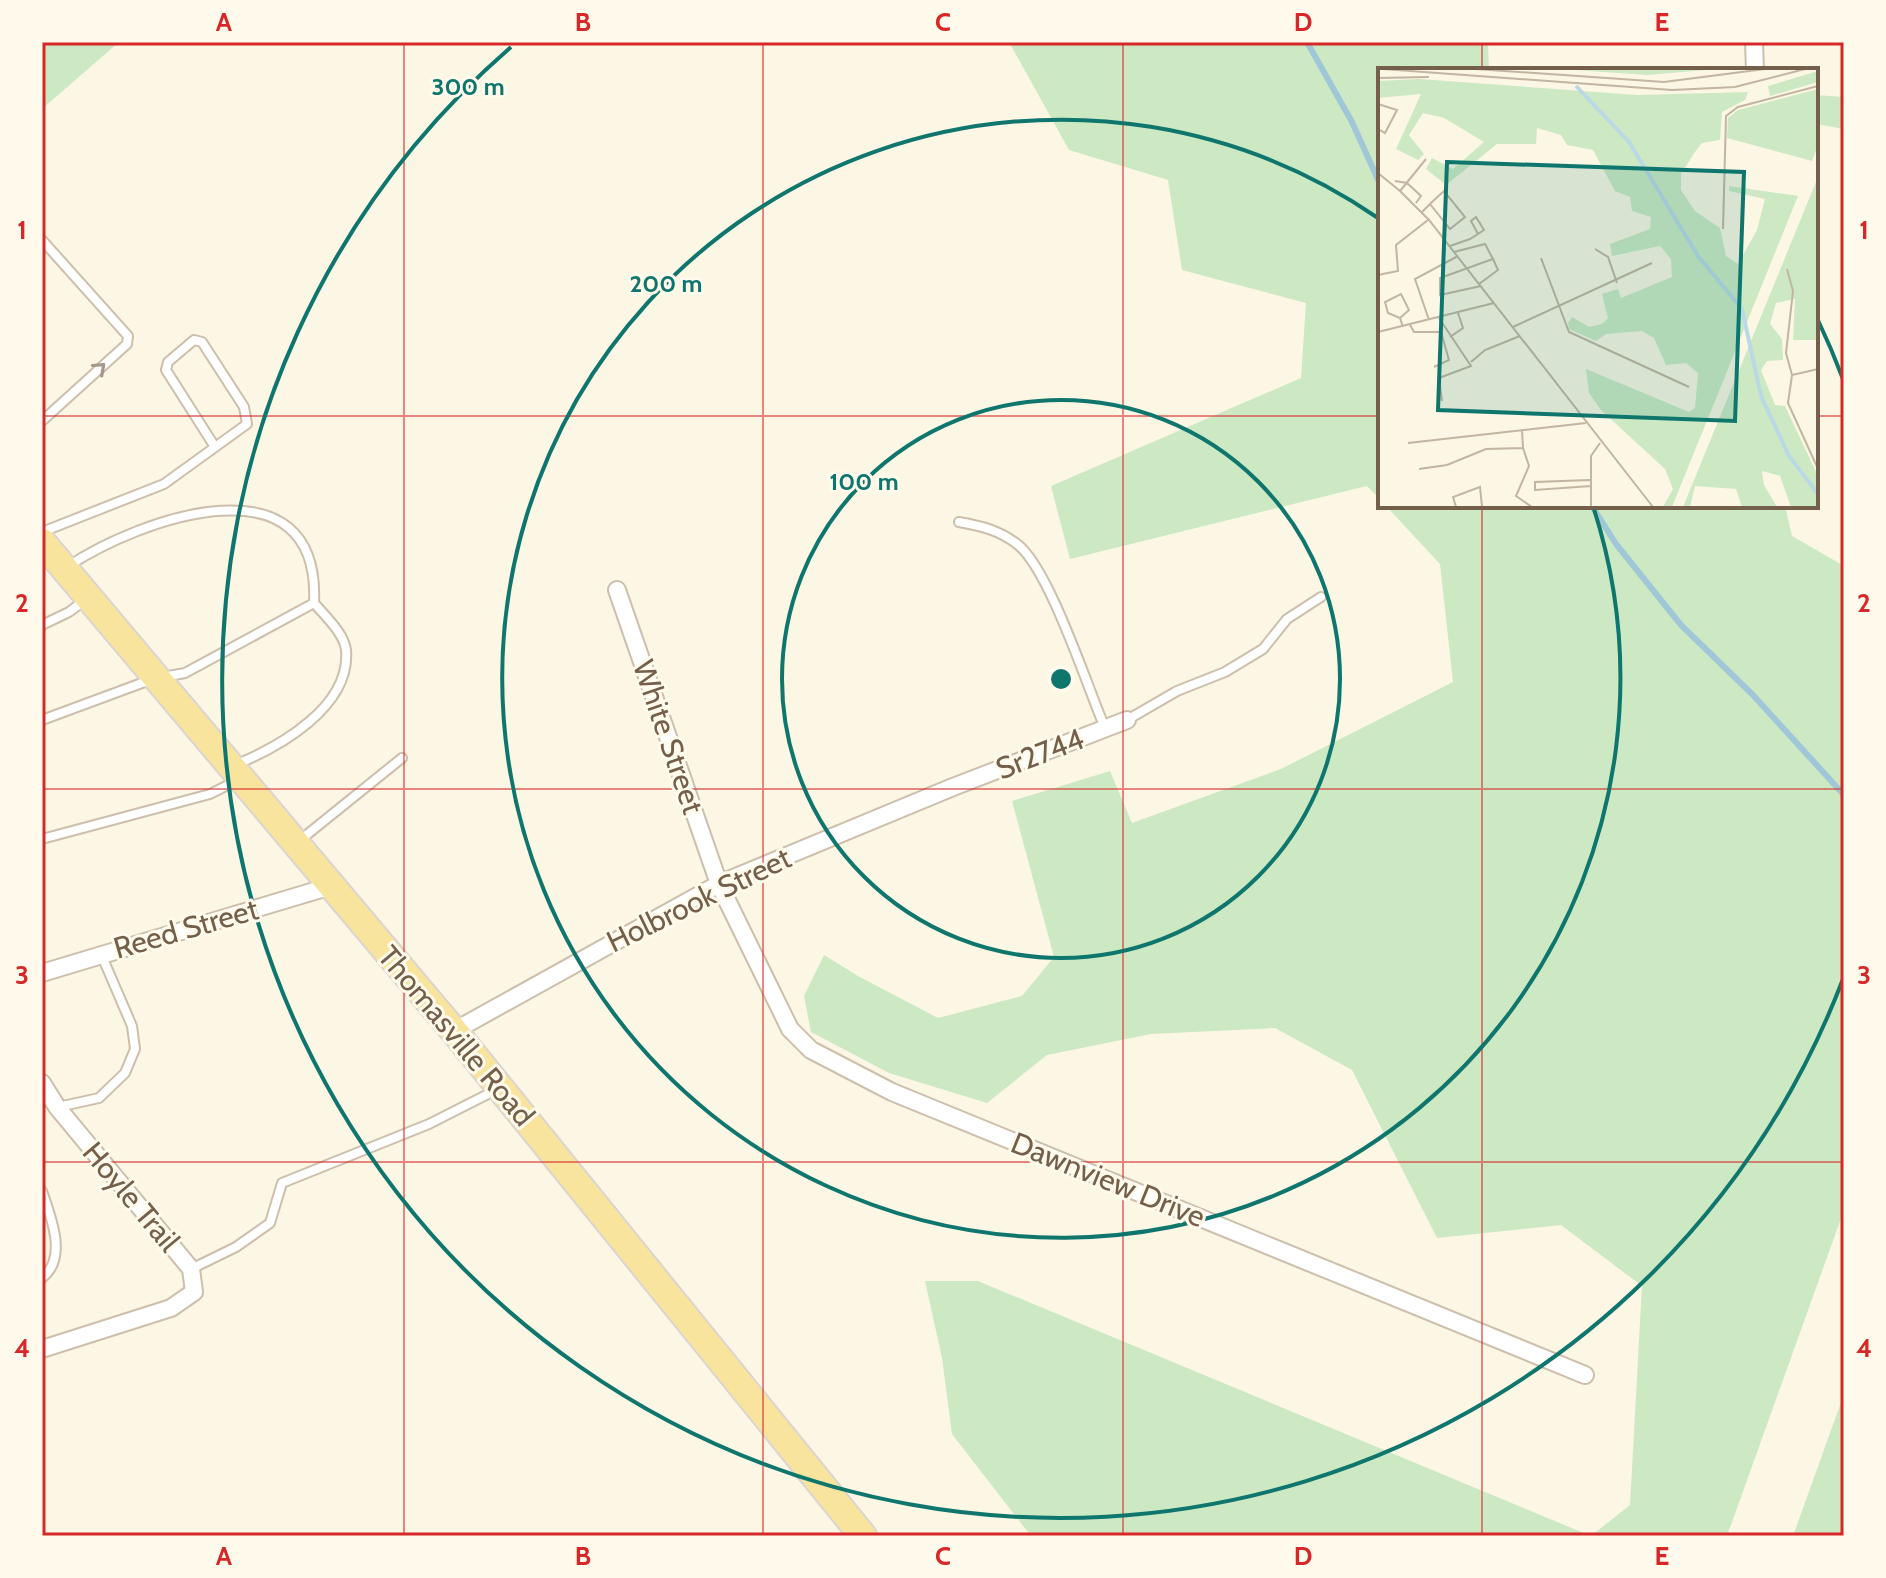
<svg xmlns="http://www.w3.org/2000/svg" width="1886" height="1578" font-family="Cabin,sans-serif">
<style>
.green{fill:#cde9c3}
.lines{fill:none;stroke-linecap:round;stroke-linejoin:round}
.stream{stroke:#a0c7d7;stroke-width:6}
.lane-casing{stroke:#cdbfab;stroke-width:12}
.street-casing{stroke:#cdbfab;stroke-width:20}
.primary-casing{stroke:#dbd5d0;stroke-width:30}
.lane{stroke:#fff;stroke-width:8}
.street{stroke:#fff;stroke-width:16}
.primary{stroke:#f9e49e;stroke-width:26}
.oneway{stroke:#a59789}
.grid{fill:none;stroke:#d62828;stroke-width:2;stroke-opacity:0.55}
.ring{fill:none;stroke:#0f766e;stroke-width:4}
.labels{text-anchor:middle;stroke-width:6;stroke-linejoin:round;paint-order:stroke}
.street-label{font-size:30px;fill:#745f4a;stroke:#fffaeb}
.inset-river{fill:none;stroke:#b9d9e5;stroke-width:4}
.inset-road{fill:none;stroke:#c2b5a1;stroke-width:2}
.view{fill:#0f766e;fill-opacity:0.15;stroke:#0f766e;stroke-width:4}
.inset-edge{fill:none;stroke:#745f4a;stroke-width:4}
.centre{fill:#0f766e;stroke:#fffaeb;stroke-width:4}
.ring-label{font-size:24px;text-anchor:middle;font-weight:bold;fill:#0f766e;stroke:#fffaeb;stroke-width:6;stroke-linejoin:round;paint-order:stroke}
.neatline{fill:none;stroke:#d62828;stroke-width:3}
.grid-label{font-size:26px;text-anchor:middle;font-weight:bold;fill:#d62828}
</style>
<rect width="100%" height="100%" fill="#fcf6e4"/>
<g class="green">
<polygon points="42,42 119,42 42,109"/>
<polygon points="1009,42 1488,42 1489,70 1380,70 1380,499 1367,486 1070,559 1051,486 1301,378 1306,303 1182,270 1168,180 1069,150"/>
<polygon points="1816,95 1844,97 1844,129 1816,124"/>
<polygon points="1386,506 1785,506 1792,536 1844,566 1844,1210 1727,1536 1031,1536 952,1434 942,1358 925,1281 978,1281 1591,1536 1630,1505 1642,1286 1561,1225 1437,1238 1352,1070 1275,1028 1151,1034 1047,1055 987,1103 889,1073 811,1032 804,996 824,955 858,976 938,1018 1022,996 1054,957 1012,801 1110,771 1132,823 1281,769 1453,682 1440,564"/>
<polygon points="1844,1394 1844,1536 1793,1536"/>
</g>
<g class="lines">
<g class="stream">
<polyline points="1307,42 1352,122 1380,184"/>
<polyline points="1592,506 1616,544 1681,625 1753,695 1844,795"/>
</g>
<defs>
<g id="lane">
<polyline points="42,240 128,336 127,344 42,421"/>
<path d="M959,522C981,526 999,530 1017,544C1049,568 1087,686 1105,728"/>
<polyline points="42,532 164,484 247,424 244,407 202,342 194,340 168,362 166,370 215,447"/>
<path d="M67,567C140,518 321,454 314,603L185,673L163,677"/>
<polyline points="42,625 69,612 85,600"/>
<polyline points="42,720 150,680"/>
<polyline points="1127,720 1177,691 1225,672 1263,649 1287,619 1321,597"/>
<path d="M235,765C279,747 351,707 346,650C344,633 325,616 314,603"/>
<polyline points="42,839 210,794 236,781"/>
<polyline points="299,841 402,758"/>
<polyline points="58,1107 99,1098 125,1073 135,1049 132,1026 101,954"/>
<path d="M42,1191C51,1217 68,1258 42,1278"/>
<polyline points="191,1269 236,1247 270,1223 282,1183 429,1124 496,1090"/>
</g>
<g id="street">
<polyline points="1754,42 1755,70"/>
<polyline points="617,590 719,884 790,1029 811,1050 892,1092 1585,1375"/>
<polyline points="42,973 331,886"/>
<polyline points="454,1031 719,884 953,787 1127,720"/>
<polyline points="42,1083 57,1107 191,1269 194,1292 171,1308 42,1349"/>
</g>
<polyline id="primary" points="42,542 454,1031 863,1536"/>
</defs>
<use href="#lane" class="lane-casing"/>
<use href="#street" class="street-casing"/>
<use href="#primary" class="primary-casing"/>
<use href="#lane" class="lane"/>
<use href="#street" class="street"/>
<use href="#primary" class="primary"/>
</g>
<defs><path id="oneway-chevron" d="M-2-3.5L2.5 0L-2 3.5" fill="none" stroke-width="1.6" stroke-linecap="round" stroke-linejoin="round" transform="scale(2)"/></defs>
<use class="oneway" href="#oneway-chevron" transform="translate(100 368) rotate(-42)"/>
<path class="grid" d="M404,42V1536M763,42V1536M1123,42V1536M1482,42V70M42,416H1380M1816,416H1844M1482,506V1536M42,789H1844M42,1162H1844"/>
<g class="ring">
<circle cx="1061" cy="679" r="279"/>
<path d="M1593 506A559 559 0 1 1 1378 218"/>
<path d="M1843 979A838 838 0 1 1 511 47M1817 318A838 838 0 0 1 1843 379"/>
</g>
<g class="labels">
<g class="street-label">
<text transform="translate(668 737) rotate(71)" y="10">White Street</text>
<text transform="translate(1040 754) rotate(-21)" y="10">Sr2744</text>
<text transform="translate(699 900) rotate(-26)" y="10">Holbrook Street</text>
<text transform="translate(186 929) rotate(-16)" y="10">Reed Street</text>
<text transform="translate(456 1036) rotate(50)" y="10">Thomasville Road</text>
<text transform="translate(1108 1180) rotate(22)" y="10">Dawnview Drive</text>
<text transform="translate(131 1197) rotate(50)" y="10">Hoyle Trail</text>
</g>
</g>
<g transform="translate(1378 68)">
<rect width="440" height="440" fill="#fcf6e4"/>
<path d="M183,1H340L269,7ZM440,3V14L392,28L390,18ZM41,11L259,27L370,24L367,32L344,44L342,72L324,75L317,84L303,106V122L317,143L342,160L348,188L360,196L379,162L387,131L351,123V118L420,128L294,439H285L295,421L287,401L223,342L211,325L208,301L311,344L317,340L320,305L308,295L288,297L276,270L264,263L228,266L218,273L191,261L190,255L194,249L211,259L224,256L230,250L224,226L240,221L243,230L294,209L293,191L282,178L234,188L232,176L272,161L273,149L254,143L252,129L237,123L215,82L189,77L183,67L159,60L158,76H119L68,117L48,101L54,90L75,101L106,74L66,50L45,45L31,67L46,86L40,92L18,81L43,26L0,30V13ZM440,21V77L434,93L349,70L350,50L360,42ZM440,109V272H415L417,231L398,235L392,256L404,271L405,292L389,293L383,302L397,337L407,338L440,408V439H413L402,408L384,403L386,417L399,439H364L358,421L317,418L312,439H305Z" fill="#cde9c3"/>
<path class="inset-river" d="M198,18L251,74L320,188L364,241L383,328L411,388L440,426"/>
<path class="inset-road" d="M5,1L294,22L357,19L427,1M97,1L286,14L387,1M0,10L51,9M0,36L19,42L7,65L0,61M0,105L22,123M17,113L29,115L43,128L38,135M22,123L48,91M22,123L51,152L275,439M44,144L54,134L66,123L87,149L72,161L52,136M345,161L348,48L360,39L440,18M72,178L92,171L100,166L106,162L98,149L93,153L100,166M217,181L230,189L239,215M76,184L107,176L115,191L62,210V227L103,218M163,190L191,264L311,319M409,201L415,223L408,285L414,307M0,207L20,203L18,177L50,152M101,216L120,202L115,191M22,250L31,242L23,226L7,234L10,245L22,250L25,259M61,250L93,298L61,310L64,333M51,252L37,211L80,188M32,257L36,264H63L71,292L56,299M135,259L274,195M0,264L116,235M72,269L85,260L80,245M93,294L107,282L142,268M440,301L414,307L410,335L440,401M30,375L208,355M145,380L151,398L138,428L154,439M41,401L69,397L108,381L145,380L144,363M212,412L157,414V422L213,418M78,439L75,429L102,419L104,439M213,439V388L222,375"/>
<path class="view" d="M69,94L366,104L357,353L60,342Z"/>
<rect width="440" height="440" class="inset-edge"/>
</g>
<circle cx="1061" cy="679" r="12" class="centre"/>
<g class="ring-label">
<text x="468" y="95">300 m</text>
<text x="666" y="292">200 m</text>
<text x="864" y="490">100 m</text>
</g>
<rect width="1886" height="1578" fill="none" stroke="#fffaeb" stroke-width="88"/>
<rect x="44" y="44" width="1798" height="1490" class="neatline"/>
<g class="grid-label">
<text x="224" y="31">A</text>
<text x="583" y="31">B</text>
<text x="943" y="31">C</text>
<text x="1303" y="31">D</text>
<text x="1662" y="31">E</text>
<text x="22" y="239">1</text>
<text x="1864" y="239">1</text>
<text x="22" y="612">2</text>
<text x="1864" y="612">2</text>
<text x="22" y="984">3</text>
<text x="1864" y="984">3</text>
<text x="22" y="1357">4</text>
<text x="1864" y="1357">4</text>
<text x="224" y="1565">A</text>
<text x="583" y="1565">B</text>
<text x="943" y="1565">C</text>
<text x="1303" y="1565">D</text>
<text x="1662" y="1565">E</text>
</g>
</svg>
